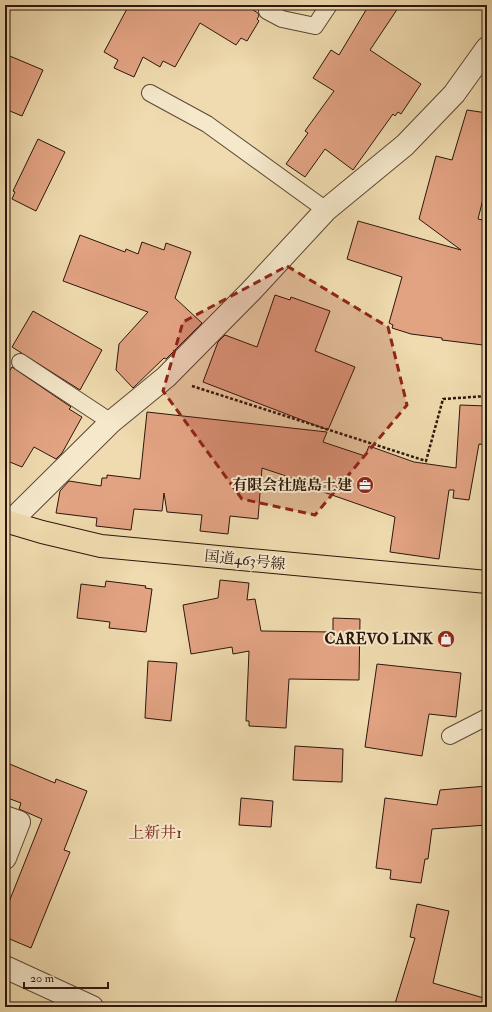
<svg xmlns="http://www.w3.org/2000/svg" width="492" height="1012" font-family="'IM FELL Double Pica','Noto Serif JP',serif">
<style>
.building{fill:#e2a383;stroke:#2c160c}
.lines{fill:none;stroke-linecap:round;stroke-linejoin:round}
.service-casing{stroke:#5d4735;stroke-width:18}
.minor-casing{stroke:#5d4735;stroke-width:24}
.trunk-casing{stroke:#2c160c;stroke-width:24}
.path{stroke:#2c160c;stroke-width:2.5;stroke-dasharray:3 2;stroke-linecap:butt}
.service{stroke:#f5e8cb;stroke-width:16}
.minor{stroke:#f5e8cb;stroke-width:22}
.trunk{stroke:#efdbaf;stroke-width:22}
.marked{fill:#8f2418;fill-opacity:0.2;stroke:#8f2418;stroke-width:3;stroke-dasharray:8 5;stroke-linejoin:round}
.labels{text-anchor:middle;stroke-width:4;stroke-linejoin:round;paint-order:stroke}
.poi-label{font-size:15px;font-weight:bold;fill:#2c160c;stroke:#f5e8cb;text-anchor:end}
.street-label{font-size:15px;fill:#2c160c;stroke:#f5e8cb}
.neighbourhood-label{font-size:16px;fill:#7a1f14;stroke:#f5e8cb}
</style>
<rect width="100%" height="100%" fill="#efdbaf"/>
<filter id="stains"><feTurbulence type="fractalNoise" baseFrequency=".005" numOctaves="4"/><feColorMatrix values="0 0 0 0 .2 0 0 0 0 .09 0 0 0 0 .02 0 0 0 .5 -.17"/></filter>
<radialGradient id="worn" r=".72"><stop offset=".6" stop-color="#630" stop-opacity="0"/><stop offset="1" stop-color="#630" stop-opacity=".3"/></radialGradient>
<g class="building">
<polygon points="129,5 245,5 258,13 259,16 257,19 259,21 247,41 241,38 236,45 200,23 175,67 163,61 160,67 143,57 134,77 114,68 118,60 104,52"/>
<polygon points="369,5 400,5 370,50 421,84 401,114 398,112 395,116 393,114 353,170 325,149 305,177 286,164 308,133 305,131 334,91 313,78 331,50 339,55"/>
<polygon points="5,54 43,70 22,116 5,109"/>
<polygon points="467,110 487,113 487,183 478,219 487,221 487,316 483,345 442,340 442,338 411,334 392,328 393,325 389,323 402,277 347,259 358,221 461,250 419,219 436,156 452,160"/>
<polygon points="38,139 65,152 36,211 12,199 15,192 13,191"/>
<polygon points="80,235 125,252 126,249 138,254 142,242 164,250 166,243 191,252 175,298 202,323 166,359 164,358 133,388 116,370 119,344 148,312 63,281"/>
<polygon points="275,295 290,300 291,297 330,311 315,351 355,367 328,430 203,382 218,342 225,335 257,347"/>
<polygon points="33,311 102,350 80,390 12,347"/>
<polygon points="12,367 71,407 69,409 82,417 62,453 56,459 34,447 22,467 5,460 5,378"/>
<polygon points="460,405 487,406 487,445 479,444 469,500 453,498 454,490 449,490 439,559 390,552 395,517 309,487 310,484 262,468 258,519 230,516 228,534 200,531 202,515 167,512 164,493 162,511 134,509 131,530 96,526 97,518 56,513 60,491 69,481 101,486 102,478 107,478 107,475 140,479 147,412 327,432 323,442 365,456 369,446 414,462 456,468"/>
<polygon points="220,580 249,583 247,600 255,599 261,631 333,632 333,618 360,619 359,680 289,679 286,728 249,726 249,721 246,721 249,651 233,654 232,647 191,654 183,605 218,598"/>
<polygon points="106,581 146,586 145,588 152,589 146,632 109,628 110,622 77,618 81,584 105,587"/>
<polygon points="148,661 177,663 171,721 145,718"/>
<polygon points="377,664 461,673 456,717 429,714 422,756 365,747"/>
<polygon points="295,746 343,749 342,782 293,780"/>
<polygon points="5,762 55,783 56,779 87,791 64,850 70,852 31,948 5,937 5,912 42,819 19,809 21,803 5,797"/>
<polygon points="487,786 487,825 432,829 428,859 425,859 421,883 390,879 391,870 376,868 385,798 437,805 440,790"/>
<polygon points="241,798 273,801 271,827 239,825"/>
<polygon points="417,904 449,911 433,983 487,999 487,1007 394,1007 415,938 410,937"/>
</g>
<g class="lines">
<defs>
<g id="service">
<polyline points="267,11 282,19 315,26 329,5"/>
<polyline points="150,93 207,124 326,210"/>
<polyline points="20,362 111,422"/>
<polyline points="450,736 487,717"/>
</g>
<g id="minor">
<polyline points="9,523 111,422 166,377 251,291 326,210 405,145 454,94 487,48"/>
<polyline points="5,817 19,822 5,858"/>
<polyline points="5,967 92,1007"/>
</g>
<polyline id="trunk" points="5,521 42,532 101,546 487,582"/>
</defs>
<use href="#service" class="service-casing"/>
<use href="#minor" class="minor-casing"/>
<use href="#trunk" class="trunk-casing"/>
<polyline class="path" points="192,386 426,461 443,399 487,396"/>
<use href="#service" class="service"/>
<use href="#minor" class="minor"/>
<use href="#trunk" class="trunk"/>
</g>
<path class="marked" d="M287,266L388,327L407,405L315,515L242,499L163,391L183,322Z"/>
<defs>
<symbol id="office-disc" viewBox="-11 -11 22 22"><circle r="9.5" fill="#8f2418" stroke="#f5e8cb"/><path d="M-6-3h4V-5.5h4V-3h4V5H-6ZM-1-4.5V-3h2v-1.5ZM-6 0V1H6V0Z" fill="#fff"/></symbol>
<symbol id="shop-disc" viewBox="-11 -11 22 22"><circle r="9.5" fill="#8f2418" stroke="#f5e8cb"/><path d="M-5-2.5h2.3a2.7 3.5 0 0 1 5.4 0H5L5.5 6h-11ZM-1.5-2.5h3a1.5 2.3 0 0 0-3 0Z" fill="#fff"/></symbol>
</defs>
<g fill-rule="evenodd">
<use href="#office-disc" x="355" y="475" width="20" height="20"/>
<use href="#shop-disc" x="436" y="629" width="20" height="20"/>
</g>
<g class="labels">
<g class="poi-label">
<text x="352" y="490">有限会社鹿島土建</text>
<text x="433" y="644">CAREVO LINK</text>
</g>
<g class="street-label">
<text transform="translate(245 560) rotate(6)" y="5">国道463号線</text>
</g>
<g class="neighbourhood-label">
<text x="155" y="838">上新井1</text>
</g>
</g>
<rect width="492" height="1012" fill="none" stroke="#efdbaf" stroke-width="20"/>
<rect x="6" y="6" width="480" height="1000" fill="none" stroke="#2c160c" stroke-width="2"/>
<rect x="10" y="10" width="472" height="992" fill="none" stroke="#2c160c"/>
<path d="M24 982v6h84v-6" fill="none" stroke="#2c160c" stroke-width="2"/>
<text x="30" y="982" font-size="12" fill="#2c160c" stroke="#f5e8cb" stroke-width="3" paint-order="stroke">20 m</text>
<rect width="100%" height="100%" filter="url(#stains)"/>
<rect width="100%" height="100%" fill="url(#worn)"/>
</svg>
